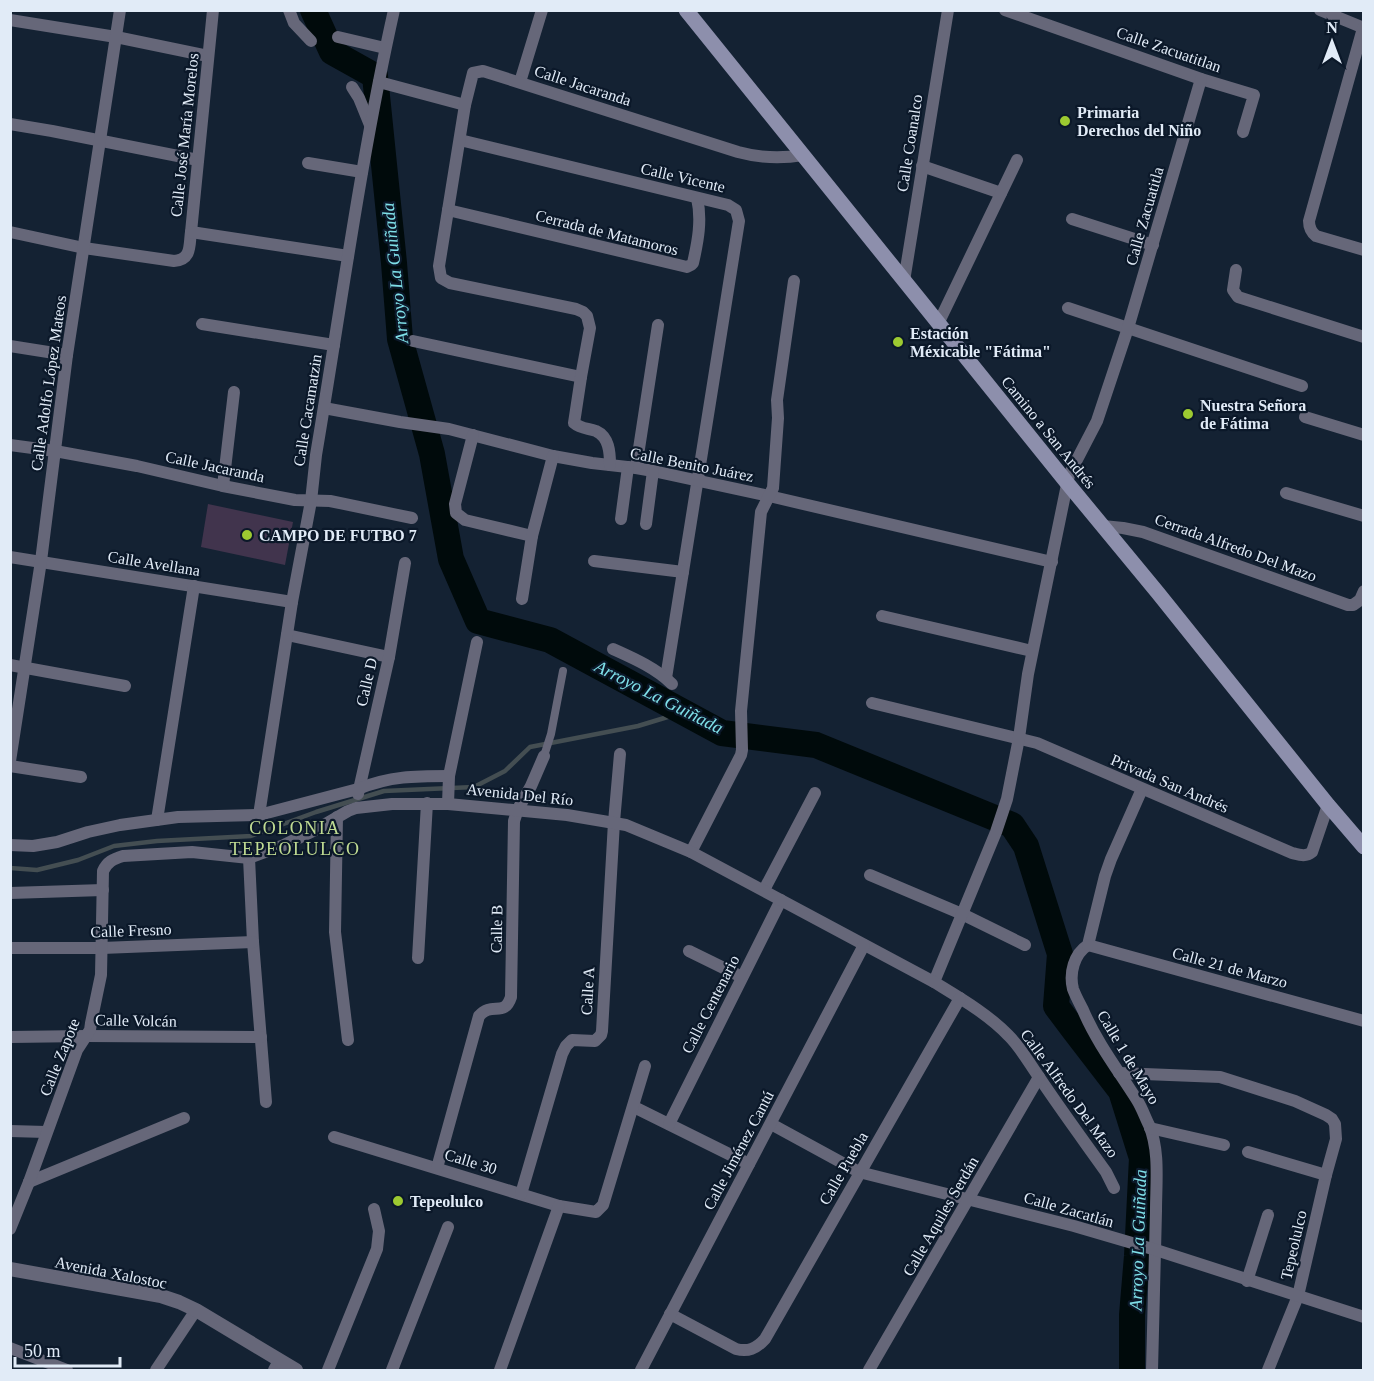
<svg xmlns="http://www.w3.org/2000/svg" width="1374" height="1381" font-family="Georgia,serif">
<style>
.green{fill:#41344d}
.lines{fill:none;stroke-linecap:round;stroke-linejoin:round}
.stream{stroke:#444e52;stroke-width:4.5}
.river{stroke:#000a0b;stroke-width:26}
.pedestrian{stroke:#666779;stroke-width:8}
.minor{stroke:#666779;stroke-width:12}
.tertiary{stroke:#666779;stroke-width:14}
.secondary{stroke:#8d8fac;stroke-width:15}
.poi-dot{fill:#9dca31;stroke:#0b1829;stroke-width:2}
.labels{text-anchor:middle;stroke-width:4.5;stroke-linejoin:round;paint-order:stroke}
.street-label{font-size:16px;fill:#e1ebf7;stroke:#0b1829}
.poi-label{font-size:16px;font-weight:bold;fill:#e1ebf7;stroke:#0b1829;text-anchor:start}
.water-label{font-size:18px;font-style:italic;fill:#7fe0e9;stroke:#0b1829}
.neighbourhood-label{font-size:18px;letter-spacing:1.5px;fill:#c0dc93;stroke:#0b1829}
</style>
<rect width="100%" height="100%" fill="#142233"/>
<polygon class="green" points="208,504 293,522 285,565 201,547"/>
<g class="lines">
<polyline class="stream" points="10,868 37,870 78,860 114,846 157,841 251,836 316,812 384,791 474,787 505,771 530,747 638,726 684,712"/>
<polyline class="river" points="313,10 332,52 375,76 394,263 400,339 432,454 451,559 478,621 550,640 722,733 816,745 1012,825 1026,846 1060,954 1056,1006 1074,1030 1121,1091 1142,1158 1137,1256 1132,1315 1132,1370"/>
<polyline class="pedestrian" points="544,756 551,734 563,671"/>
<g class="minor">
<polyline points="289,10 294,23 311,41"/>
<polyline points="1005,10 1201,79 1254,95 1243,132"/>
<polyline points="1320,10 1364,28"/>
<polyline points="10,20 116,37 208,56"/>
<path d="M1363,28L1309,221C1309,228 1311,232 1316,236L1364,250"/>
<polyline points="338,37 385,48"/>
<polyline points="379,82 465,105"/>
<polyline points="520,82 542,10"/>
<polyline points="352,87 359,98 370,125"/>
<polyline points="10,124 52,131 198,160"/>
<polyline points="460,140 728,205 736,210 739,221 666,678"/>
<polyline points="308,163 362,172"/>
<polyline points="922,166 1001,193"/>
<path d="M448,210L687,267L691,265L693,263C698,241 702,220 697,198"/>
<polyline points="1072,219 1153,245"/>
<path d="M10,232L84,248L174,261C192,260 189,245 191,232L213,10"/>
<polyline points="191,232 348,256"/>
<polyline points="1236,270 1233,290 1238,297 1364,337"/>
<polyline points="904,281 948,10"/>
<polyline points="1068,308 1302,386"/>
<polyline points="202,324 334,345"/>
<polyline points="938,324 1017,160"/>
<polyline points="413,341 581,377"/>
<polyline points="10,346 67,355"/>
<polyline points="324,408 400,422 449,429 553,456 592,463 636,468 653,471 769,496 1052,562"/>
<polyline points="1305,417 1364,435"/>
<polyline points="473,435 455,504 456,513 465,520 532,536"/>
<polyline points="10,445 55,451 137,466 223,486 295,500 330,501 412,518"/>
<path d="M610,465C610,452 609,437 596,431C588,428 581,429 574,423L581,377L590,328L587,316L583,312L576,309L450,283L441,278L439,266L465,105L473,73L483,71L738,152C760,158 780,159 803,155"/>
<polyline points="636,468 658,325"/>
<polyline points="223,486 234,392"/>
<polyline points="1286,493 1364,516"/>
<polyline points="621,519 628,467"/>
<polyline points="646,524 653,471"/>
<polyline points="1103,526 1123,528 1143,532 1348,605 1353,605 1360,600 1364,591"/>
<polyline points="10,557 292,602"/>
<polyline points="594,561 683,572"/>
<polyline points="522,599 532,536 553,456"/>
<polyline points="882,616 1032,651"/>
<polyline points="287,635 389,657"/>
<path d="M613,649C633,658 656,668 672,684"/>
<polyline points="10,665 125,686"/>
<path d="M872,703L1037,743L1292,853C1300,855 1306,857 1312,852L1328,805"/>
<polyline points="10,761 41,561 67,355 120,10"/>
<polyline points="10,766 81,777"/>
<path d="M1142,789L1111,859L1105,876L1088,945C1074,954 1069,973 1073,989C1076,997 1080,1004 1083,1010C1097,1043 1118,1070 1137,1100C1142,1108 1145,1117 1149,1125C1160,1151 1156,1183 1156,1211C1155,1264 1153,1317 1152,1370"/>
<polyline points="358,794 389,657 405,563"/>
<polyline points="448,804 449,776 477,642"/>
<path d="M259,815L292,602L311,501L316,455C341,307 361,157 394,10"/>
<polyline points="337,817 335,932 348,1040"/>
<polyline points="157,820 194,586"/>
<path d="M10,845L33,846L57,842L88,832L120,825L178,817L259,815L358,789C390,776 415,776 449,776"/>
<polyline points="691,852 741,755 742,750 741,711 761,512 773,488 778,418 777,400 794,281"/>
<polyline points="249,858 253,942 266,1102"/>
<polyline points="870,875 962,914 1025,945"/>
<polyline points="764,890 815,793"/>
<polyline points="10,893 103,890"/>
<polyline points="1088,945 1364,1021"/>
<polyline points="10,948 102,948 253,942"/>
<polyline points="689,951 742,977"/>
<polyline points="418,958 427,803"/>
<polyline points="934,982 996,832 1007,799 1019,738 1028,674 1069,475 1097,421 1128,328 1201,79"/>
<polyline points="10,1037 86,1036 261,1037"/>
<polyline points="1119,1073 1220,1077 1295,1101 1326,1115 1332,1119 1335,1124 1336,1139 1326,1175 1298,1296 1268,1370"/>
<polyline points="634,1107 749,1164"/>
<polyline points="669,1124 781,900"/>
<polyline points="771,1124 859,1172 1074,1226 1156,1250 1364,1317"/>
<polyline points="1150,1128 1224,1145"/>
<polyline points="10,1131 46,1132"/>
<polyline points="334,1137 559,1206 596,1212 603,1205 645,1066"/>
<polyline points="1248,1152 1326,1175"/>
<path d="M437,1168L479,1016C492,1001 504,1018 511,997L514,821L518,809L531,786L544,756"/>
<polyline points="29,1182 184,1118"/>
<polyline points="521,1194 562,1054 566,1046 572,1040 595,1041 601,1035 602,1031 614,822 620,754"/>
<path d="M10,1229L29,1182L77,1050L90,1030L91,1023L101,975L103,871C107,862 113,859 123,856L192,852L249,858L284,845L317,829L348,811L356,808L392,804H448L567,815L626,825L691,852L934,982C960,998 988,1014 1009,1036C1021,1048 1029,1063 1039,1077C1061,1110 1084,1141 1106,1172L1114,1188"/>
<polyline points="1247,1281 1268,1215"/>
<path d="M670,1314L736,1349C748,1352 756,1349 765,1339L960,998"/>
<polyline points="10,1348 67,1370"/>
<polyline points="156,1370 196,1310"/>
<polyline points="274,1370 279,1361"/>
<polyline points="328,1370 377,1249 379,1231 374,1209"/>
<polyline points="392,1370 448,1227"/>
<polyline points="500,1370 559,1206"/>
<polyline points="641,1370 864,945"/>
<polyline points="869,1370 1039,1077"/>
</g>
<polyline class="tertiary" points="10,1269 161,1296 179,1302 196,1310 296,1370"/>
<polyline class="secondary" points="686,10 919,299 1068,484 1158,593 1328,805 1364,847"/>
</g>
<g class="poi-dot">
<circle cx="1065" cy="121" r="6"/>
<circle cx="898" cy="342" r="6"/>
<circle cx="1188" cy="414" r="6"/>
<circle cx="247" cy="535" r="6"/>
<circle cx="398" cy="1201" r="6"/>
</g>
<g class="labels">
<g class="street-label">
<text transform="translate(1169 49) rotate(19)" y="6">Calle Zacuatitlan</text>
<text transform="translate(583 85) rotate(18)" y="6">Calle Jacaranda</text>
<text transform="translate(184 135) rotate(-84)" y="6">Calle José María Morelos</text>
<text transform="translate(909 143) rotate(-81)" y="6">Calle Coanalco</text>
<text transform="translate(683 177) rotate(13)" y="6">Calle Vicente</text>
<text transform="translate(1144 216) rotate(-74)" y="6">Calle Zacuatitla</text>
<text transform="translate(607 232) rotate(14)" y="6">Cerrada de Matamoros</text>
<text transform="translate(48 383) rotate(-82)" y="6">Calle Adolfo López Mateos</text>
<text transform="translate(307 410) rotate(-81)" y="6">Calle Cacamatzin</text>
<text transform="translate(1049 432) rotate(51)" y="6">Camino a San Andrés</text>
<text transform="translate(692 464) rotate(11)" y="6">Calle Benito Juárez</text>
<text transform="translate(215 466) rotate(12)" y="6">Calle Jacaranda</text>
<text transform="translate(1236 547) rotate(20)" y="6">Cerrada Alfredo Del Mazo</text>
<text transform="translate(154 563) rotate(9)" y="6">Calle Avellana</text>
<text transform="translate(366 682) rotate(-77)" y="6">Calle D</text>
<text transform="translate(1170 783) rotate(23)" y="6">Privada San Andrés</text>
<text transform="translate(520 794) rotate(6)" y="6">Avenida Del Río</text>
<text transform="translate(496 929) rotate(-89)" y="6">Calle B</text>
<text transform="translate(131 930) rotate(-2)" y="6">Calle Fresno</text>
<text transform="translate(1230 967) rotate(15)" y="6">Calle 21 de Marzo</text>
<text transform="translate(587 991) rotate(-87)" y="6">Calle A</text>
<text transform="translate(710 1004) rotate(-63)" y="6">Calle Centenario</text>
<text transform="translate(136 1020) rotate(1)" y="6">Calle Volcán</text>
<text transform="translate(59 1057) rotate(-68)" y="6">Calle Zapote</text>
<text transform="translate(1129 1057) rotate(59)" y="6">Calle 1 de Mayo</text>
<text transform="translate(1070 1093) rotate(54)" y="6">Calle Alfredo Del Mazo</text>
<text transform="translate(738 1150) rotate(-62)" y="6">Calle Jiménez Cantú</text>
<text transform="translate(471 1161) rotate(17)" y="6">Calle 30</text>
<text transform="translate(843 1168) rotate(-60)" y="6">Calle Puebla</text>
<text transform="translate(1069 1209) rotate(16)" y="6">Calle Zacatlán</text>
<text transform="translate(940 1216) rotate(-60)" y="6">Calle Aquiles Serdán</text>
<text transform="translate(1293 1245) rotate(-77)" y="6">Tepeolulco</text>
<text transform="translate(111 1272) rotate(11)" y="6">Avenida Xalostoc</text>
</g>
<g class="poi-label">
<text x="1077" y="118">Primaria<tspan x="1077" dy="18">Derechos del Niño</tspan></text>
<text x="910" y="339">Estación<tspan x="910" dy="18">Méxicable "Fátima"</tspan></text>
<text x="1200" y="411">Nuestra Señora<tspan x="1200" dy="18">de Fátima</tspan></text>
<text x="259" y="541">CAMPO DE FUTBO 7</text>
<text x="410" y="1207">Tepeolulco</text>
</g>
<g class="water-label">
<text transform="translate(395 273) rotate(-96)" y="6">Arroyo La Guiñada</text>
<text transform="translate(659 697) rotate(27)" y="6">Arroyo La Guiñada</text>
<text transform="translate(1138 1240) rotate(-88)" y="6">Arroyo La Guiñada</text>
</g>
<g class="neighbourhood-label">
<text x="295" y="834">COLONIA<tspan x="295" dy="21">TEPEOLULCO</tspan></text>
</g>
</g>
<rect width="1374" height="1381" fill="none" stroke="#e1ebf7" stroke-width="24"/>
<g transform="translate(1332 42)" stroke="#0b1829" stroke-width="4.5" paint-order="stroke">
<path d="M0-4.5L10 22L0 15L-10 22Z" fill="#e1ebf7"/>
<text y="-9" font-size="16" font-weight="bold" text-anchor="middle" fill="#e1ebf7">N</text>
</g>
<path d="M15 1357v9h105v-9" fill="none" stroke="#e1ebf7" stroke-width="3"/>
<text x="24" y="1357" font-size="18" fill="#e1ebf7" stroke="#0b1829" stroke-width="4.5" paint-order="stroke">50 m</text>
</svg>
